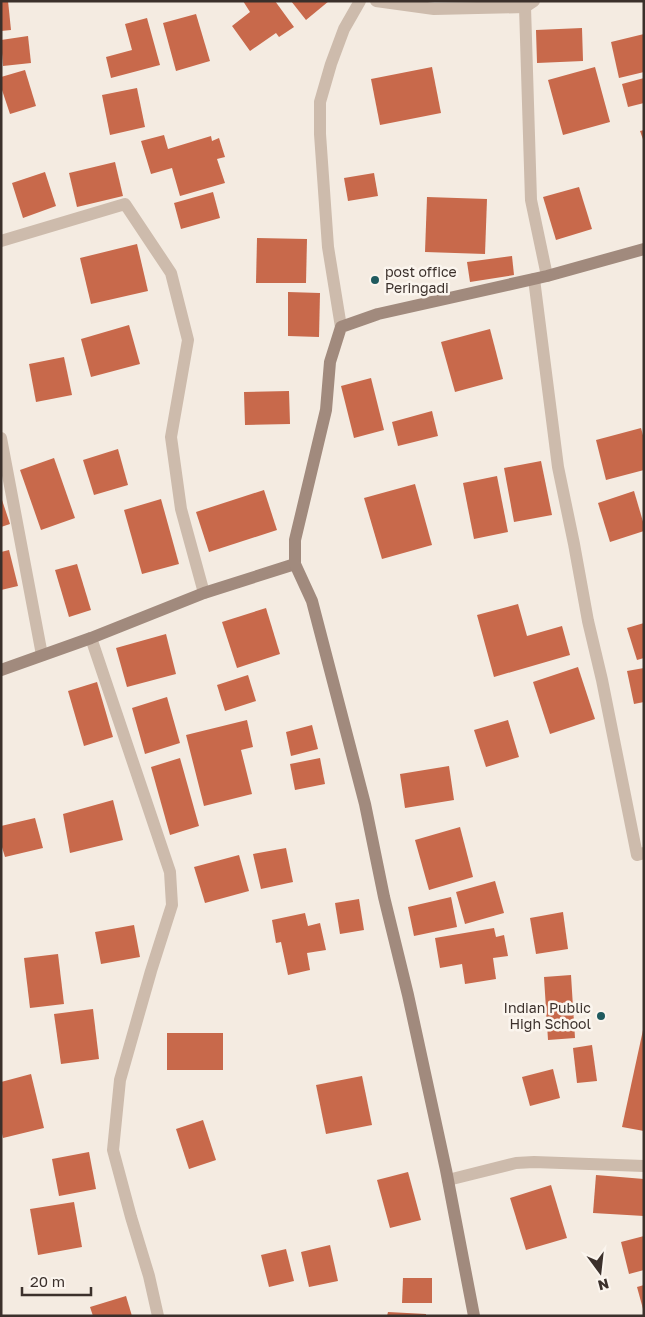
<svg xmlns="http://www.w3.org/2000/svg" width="645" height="1317" font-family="'Golos Text',sans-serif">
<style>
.building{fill:#c8694b}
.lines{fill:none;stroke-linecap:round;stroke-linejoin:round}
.street{stroke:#cdbbac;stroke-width:12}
.secondary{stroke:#a18a7d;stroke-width:12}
.poi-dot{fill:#1f5a5e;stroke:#fbf5ee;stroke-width:2}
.labels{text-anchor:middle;stroke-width:5;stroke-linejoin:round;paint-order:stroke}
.poi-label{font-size:14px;fill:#3b302b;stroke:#fbf5ee;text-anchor:start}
</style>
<rect width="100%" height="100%" fill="#f4ebe1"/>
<g class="building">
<polygon points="1,1 8,1 11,30 1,31"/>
<polygon points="243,1 275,1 294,27 279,37 276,33 250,51 232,26 250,12"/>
<polygon points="291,1 329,1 306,20"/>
<polygon points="196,14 210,61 176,71 163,23"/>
<polygon points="147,18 160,65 111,78 106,57 132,50 125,24"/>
<polygon points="582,28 583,61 537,63 536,30"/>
<polygon points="644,34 644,72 619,78 611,42"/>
<polygon points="28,36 31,63 3,66 1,40"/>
<polygon points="432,67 441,113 380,125 371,79"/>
<polygon points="595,67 610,122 563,135 548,80"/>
<polygon points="25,70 36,106 10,114 1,87 1,77"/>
<polygon points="644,78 644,103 628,107 622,84"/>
<polygon points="137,88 145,127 110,135 102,95"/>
<polygon points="644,130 644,142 640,131"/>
<polygon points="164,135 168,149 211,136 212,141 219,138 225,157 217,159 225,183 180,196 172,168 151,174 141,141"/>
<polygon points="115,162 123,196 77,207 69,173"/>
<polygon points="45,172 56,206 23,218 12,183"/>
<polygon points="374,173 378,196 348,201 344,178"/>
<polygon points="579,187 592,229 556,240 543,197"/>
<polygon points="213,192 220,218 181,229 174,203"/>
<polygon points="427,197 487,199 485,254 425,252"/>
<polygon points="257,238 307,239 306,283 256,283"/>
<polygon points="137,244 148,291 91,304 80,258"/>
<polygon points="512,256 514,275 470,282 467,262"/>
<polygon points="288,292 320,293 319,337 288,336"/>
<polygon points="129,325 140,364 91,377 81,339"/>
<polygon points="490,329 503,379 455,392 441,342"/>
<polygon points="64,357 72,395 36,402 29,364"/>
<polygon points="371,378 384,430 354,438 341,386"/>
<polygon points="289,391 290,424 245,425 244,392"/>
<polygon points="432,411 438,436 398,446 392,422"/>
<polygon points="641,428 644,439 644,470 606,480 596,440"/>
<polygon points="118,449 128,485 94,495 83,460"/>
<polygon points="54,458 75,518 41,530 20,470"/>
<polygon points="541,461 552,515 514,522 504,468"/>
<polygon points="497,476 508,532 474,539 463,483"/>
<polygon points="415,484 432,545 382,559 364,498"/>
<polygon points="264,490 277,530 209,552 196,512"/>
<polygon points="634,491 644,525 644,531 610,542 598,503"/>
<polygon points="1,497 10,524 1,527"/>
<polygon points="161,499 179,564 142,574 124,510"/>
<polygon points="9,550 18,586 1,590 1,552"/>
<polygon points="77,564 91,610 69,617 55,570"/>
<polygon points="518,604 527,636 562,626 570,655 494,677 477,615"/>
<polygon points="266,608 280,654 237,668 222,622"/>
<polygon points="644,623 644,658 637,660 627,628"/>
<polygon points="166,634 176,674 127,687 116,648"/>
<polygon points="578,667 595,719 550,734 533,682"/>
<polygon points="644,668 644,702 634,704 627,671"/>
<polygon points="248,675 256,701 225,711 217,685"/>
<polygon points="97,682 113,737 84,746 68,691"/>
<polygon points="167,697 180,743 145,754 132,708"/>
<polygon points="247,720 253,747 241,750 252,794 204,806 186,735"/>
<polygon points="508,720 519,757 486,767 474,730"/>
<polygon points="312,725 318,749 291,756 286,732"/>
<polygon points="180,758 199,826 170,835 151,767"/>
<polygon points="320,758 325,784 295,790 290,764"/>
<polygon points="449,766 454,800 405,808 400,774"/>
<polygon points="113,800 123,840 70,853 63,814"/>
<polygon points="35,818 43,848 5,857 1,844 1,826"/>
<polygon points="460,827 473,877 429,890 415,840"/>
<polygon points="286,848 293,882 261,889 253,854"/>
<polygon points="239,855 249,891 205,903 194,867"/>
<polygon points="495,881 504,913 465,924 456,892"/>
<polygon points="451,897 457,927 414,936 408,907"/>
<polygon points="359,899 364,930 340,934 335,903"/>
<polygon points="563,912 568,949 536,954 530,918"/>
<polygon points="305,913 308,926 320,923 326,950 307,953 310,970 288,975 281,942 276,943 272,920"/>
<polygon points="134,925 140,957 101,964 95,932"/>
<polygon points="494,928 496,937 504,935 508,956 493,958 496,979 465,984 462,964 440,968 435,938"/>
<polygon points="58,954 64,1004 30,1008 24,958"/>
<polygon points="571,975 575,1038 548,1040 544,977"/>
<polygon points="93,1009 99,1059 61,1064 54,1014"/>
<polygon points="643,1030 644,1030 644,1131 622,1127"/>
<rect x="167" y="1033" width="56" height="37"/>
<polygon points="592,1045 597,1081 577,1083 573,1048"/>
<polygon points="553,1069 560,1098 530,1106 522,1077"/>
<polygon points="31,1074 44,1128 3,1138 1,1129 1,1082"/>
<polygon points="362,1076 372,1125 326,1134 316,1085"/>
<polygon points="203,1120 216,1160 189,1169 176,1129"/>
<polygon points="89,1152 96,1189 59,1196 52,1159"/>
<polygon points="408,1172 421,1220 390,1228 377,1180"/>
<polygon points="596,1175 644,1179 644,1216 593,1213"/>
<polygon points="551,1185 567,1238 526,1250 510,1198"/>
<polygon points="74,1202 82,1247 38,1255 30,1209"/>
<polygon points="644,1236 644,1270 629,1274 621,1242"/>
<polygon points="330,1245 338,1281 309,1287 301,1252"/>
<polygon points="286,1249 294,1281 269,1287 261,1255"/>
<polygon points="403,1278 432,1278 432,1303 402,1303"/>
<polygon points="644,1285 644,1309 643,1309 637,1287"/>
<polygon points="126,1296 132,1316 93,1316 90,1307"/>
<polygon points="388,1312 426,1314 426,1316 387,1316"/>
</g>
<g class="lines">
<g class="street">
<polyline points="376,1 434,9 525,7 534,1"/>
<polyline points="525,7 531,200 547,276"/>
<polyline points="1,241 125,204 171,273 188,340 171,437 181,509 204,593"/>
<polyline points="534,279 558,467 574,544 588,621 602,680 637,855 644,853"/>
<polyline points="341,327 328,247 320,134 320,102 331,64 344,29 360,1"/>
<polyline points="1,438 42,655"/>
<polyline points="91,638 170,872 172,905 151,971 120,1080 113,1150 131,1217 149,1276 158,1316"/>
<polyline points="448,1180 516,1163 534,1162 644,1166"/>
</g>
<g class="secondary">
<polyline points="1,670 91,638 204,593 295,564"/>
<polyline points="474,1316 446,1170 408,995 384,897 365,804 312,601 295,564 295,540 326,410 330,362 341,327 378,314 547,276 644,249"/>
</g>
</g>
<g class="poi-dot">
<circle cx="375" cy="280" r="5"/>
<circle cx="601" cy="1016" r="5"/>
</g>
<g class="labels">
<g class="poi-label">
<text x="385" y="277">post office<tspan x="385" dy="16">Peringadi</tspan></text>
<text x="591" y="1013" text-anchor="end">Indian Public<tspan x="591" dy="16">High School</tspan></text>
</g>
</g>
<rect width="645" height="1317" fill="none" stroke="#3b302b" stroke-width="5"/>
<g transform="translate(600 1272) rotate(165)" stroke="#fbf5ee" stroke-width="4" paint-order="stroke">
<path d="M0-4L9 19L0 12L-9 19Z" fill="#3b302b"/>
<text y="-8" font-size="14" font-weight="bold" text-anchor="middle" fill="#3b302b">N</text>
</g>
<path d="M22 1287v8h69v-8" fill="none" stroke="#3b302b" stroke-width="2.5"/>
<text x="30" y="1287" font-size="15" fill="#3b302b" stroke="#fbf5ee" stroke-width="4" paint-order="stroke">20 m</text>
</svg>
